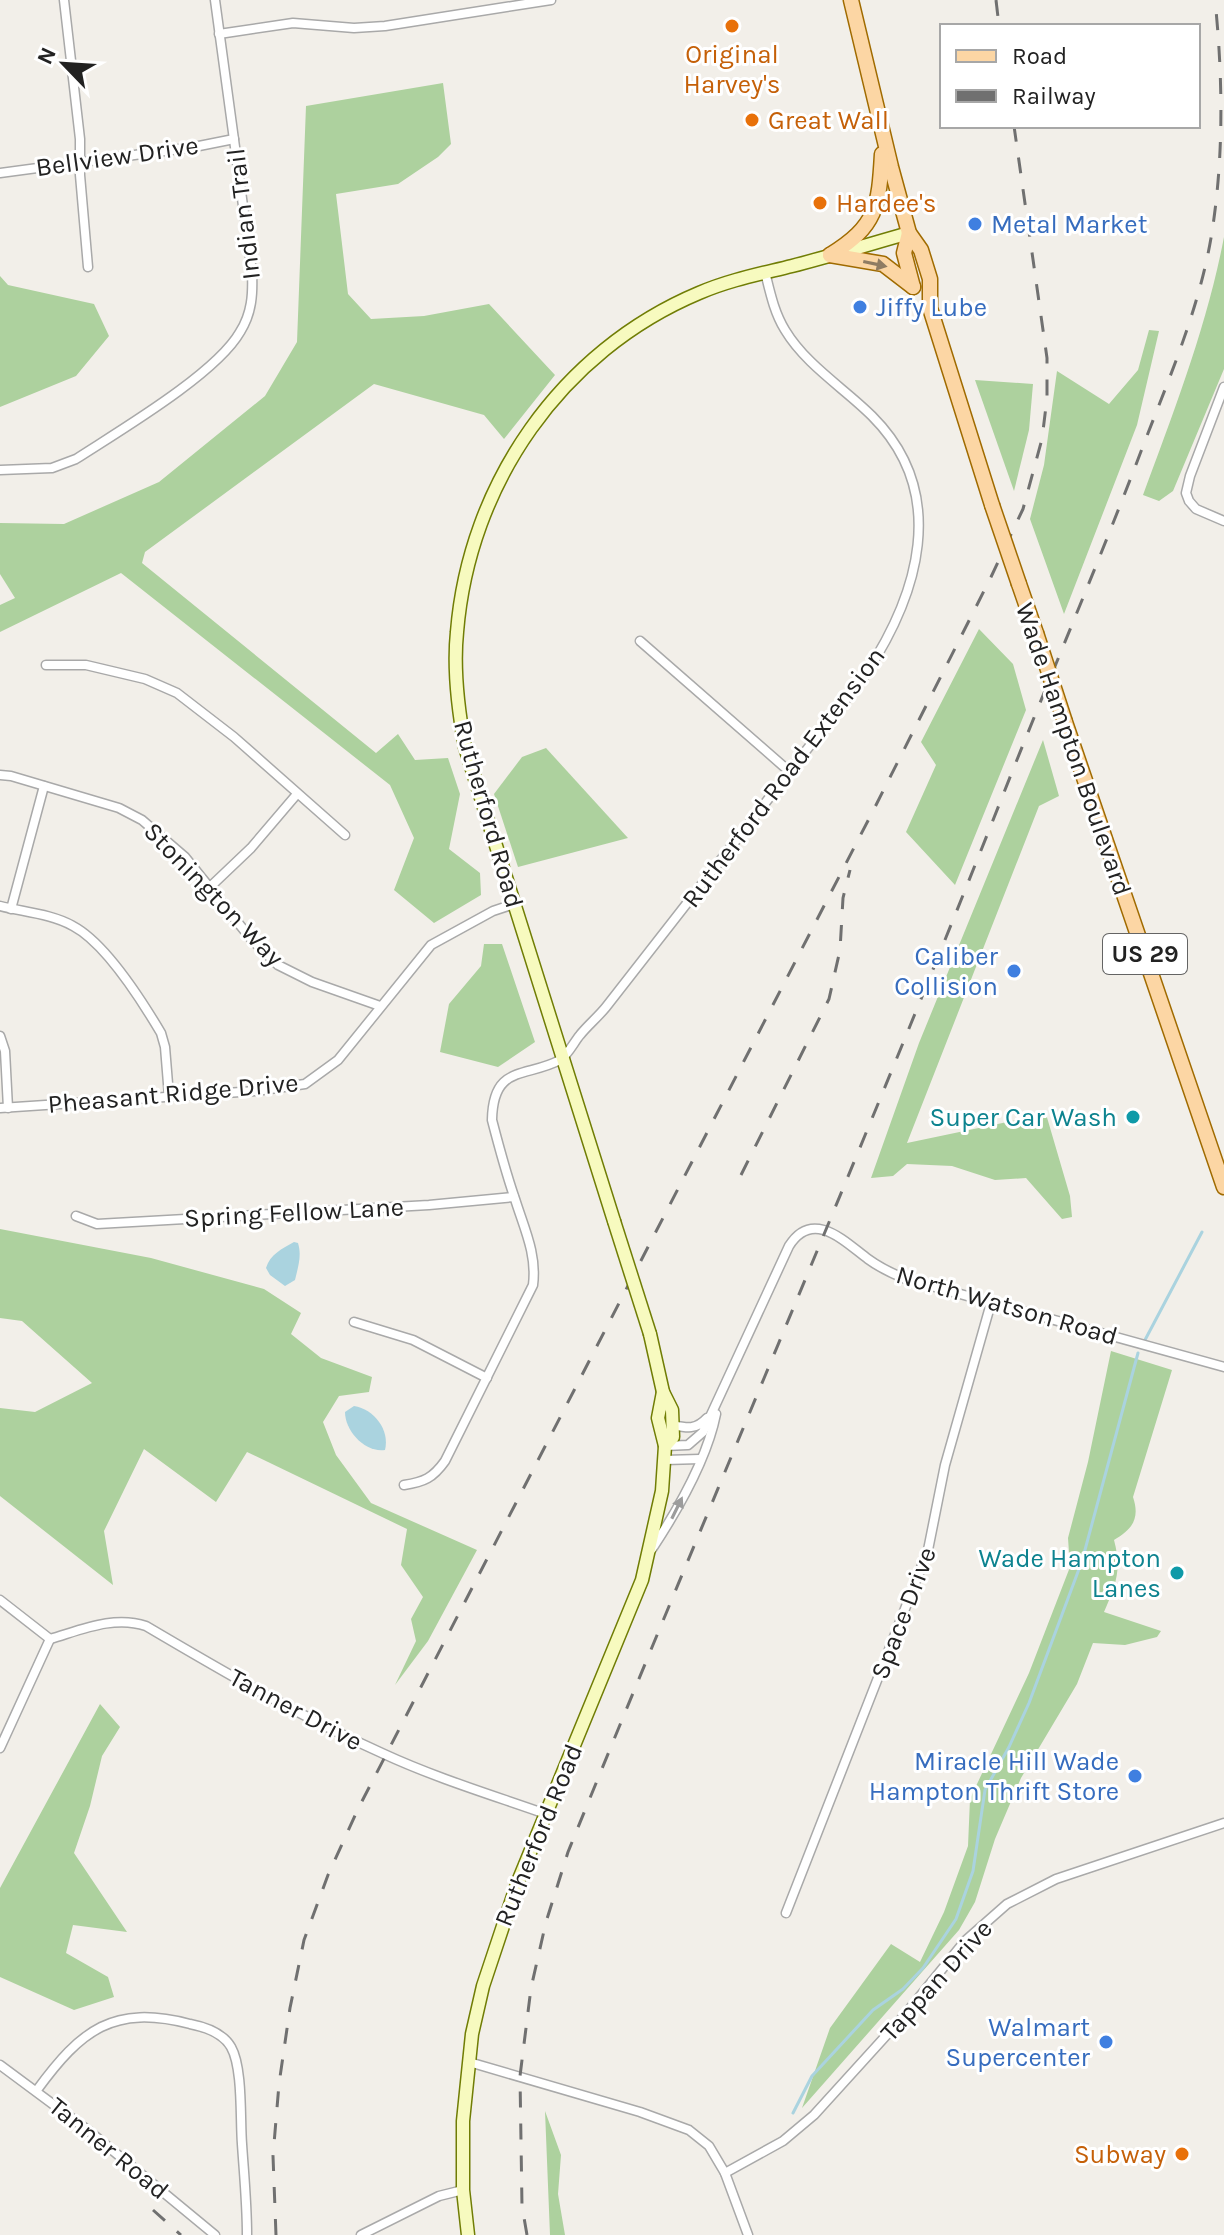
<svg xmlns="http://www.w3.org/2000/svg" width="1224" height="2235" font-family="Karla,sans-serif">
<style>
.forest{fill:#add19e}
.water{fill:#aad3df}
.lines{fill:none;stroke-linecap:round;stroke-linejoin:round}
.stream{stroke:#aad3df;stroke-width:3}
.street-casing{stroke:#a9a9a9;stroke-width:11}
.secondary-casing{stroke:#707d05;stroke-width:15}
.primary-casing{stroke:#a06b00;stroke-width:17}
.street{stroke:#fff;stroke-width:8}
.secondary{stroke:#f7fabf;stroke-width:12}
.primary{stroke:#fcd6a4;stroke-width:14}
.rail{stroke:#707070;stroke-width:3;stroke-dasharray:16 16;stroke-linecap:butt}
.secondary-bridge-casing{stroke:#707d05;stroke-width:15;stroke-linecap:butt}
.primary-bridge-casing{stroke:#a06b00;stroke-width:17;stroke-linecap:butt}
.secondary-bridge{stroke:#f7fabf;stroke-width:12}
.primary-bridge{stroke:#fcd6a4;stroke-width:14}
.oneway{fill:#8f7c63}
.oneway2{fill:#9c9c9c}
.food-dot{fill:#e8710a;stroke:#fff;stroke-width:3}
.shop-dot{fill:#3f7fe0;stroke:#fff;stroke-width:3}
.culture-dot{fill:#0f9aa8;stroke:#fff;stroke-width:3}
.labels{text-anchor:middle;stroke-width:6;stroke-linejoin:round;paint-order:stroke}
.shield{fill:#fff;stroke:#646464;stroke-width:2}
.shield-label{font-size:24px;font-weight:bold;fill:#222}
.food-label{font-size:26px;fill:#c56008;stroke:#fff;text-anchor:start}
.street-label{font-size:26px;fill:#222;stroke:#fff}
.shop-label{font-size:26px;fill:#366cbe;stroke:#fff;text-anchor:end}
.culture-label{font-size:26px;fill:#0d838f;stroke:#fff;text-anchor:end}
</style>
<rect width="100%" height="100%" fill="#f2efe9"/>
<g class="forest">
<polygon points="443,83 451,144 438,157 398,184 336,194 348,294 371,319 424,316 489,304 555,375 504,439 484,415 374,384 145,552 142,563 376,753 398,734 415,760 448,758 460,794 449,849 480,873 481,895 434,923 394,890 414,838 390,785 121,573 0,632 0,605 15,598 0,574 0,523 64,524 159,482 265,396 297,342 306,106"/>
<path d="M1224,237V369L1173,491L1159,501L1143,495C1174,411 1207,326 1224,237Z"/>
<polygon points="0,276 8,285 94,304 109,336 76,376 0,407"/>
<polygon points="1149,330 1159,331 1137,425 1064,614 1030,519 1044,465 1057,371 1109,404 1138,370"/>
<polygon points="975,380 1033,384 1029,430 1014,491"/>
<polygon points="979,629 1013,664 1026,710 955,885 906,832 936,765 921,742"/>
<polygon points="1043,740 1059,796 1039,806 907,1143 1046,1114 1070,1196 1072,1217 1062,1219 1026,1178 995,1180 952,1166 907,1164 893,1176 871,1178 919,1043"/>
<polygon points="546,748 628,838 518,867 494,794 522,757"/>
<polygon points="484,944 502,944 535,1042 498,1067 440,1052 449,1004 481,966"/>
<polygon points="0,1229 151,1258 264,1289 301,1313 291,1334 321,1358 372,1377 369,1392 339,1396 323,1422 336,1455 371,1503 477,1550 428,1641 395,1685 416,1641 411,1619 423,1597 401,1565 407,1529 247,1452 216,1502 144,1449 104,1531 113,1585 0,1496 0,1408 35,1412 92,1383 22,1321 0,1318"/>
<path d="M1111,1351L1172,1370L1133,1497C1140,1518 1133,1529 1114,1540C1122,1570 1116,1584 1104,1612L1161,1631L1157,1637L1125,1645L1093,1643L1077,1684L1021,1778L995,1839L975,1902L959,1930L802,2108L830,2028L891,1944L920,1962L944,1912L968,1846L970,1799L1029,1673L1070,1567L1068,1538L1088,1462Z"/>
<polygon points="100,1704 120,1727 102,1756 90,1806 74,1853 127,1932 73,1925 66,1953 108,1977 114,1997 74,2010 0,1977 0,1888"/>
<polygon points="545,2111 561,2155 558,2194 565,2235 550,2235"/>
</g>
<g class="water">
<path d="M294,1242L298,1243C302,1256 298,1267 295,1280L285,1286L270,1275L266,1268C270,1254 282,1249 294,1242Z"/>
<path d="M354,1406C374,1409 390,1430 385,1450C365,1453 345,1431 345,1412Z"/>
</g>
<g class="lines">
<g class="stream">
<polyline points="1145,1340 1202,1232"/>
<polyline points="793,2113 812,2076 873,2010 903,1989 923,1968 956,1919 973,1871 985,1790 1009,1747 1029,1703 1082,1561 1138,1353"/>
</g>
<defs>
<g id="street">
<polyline points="64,0 80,139 80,175 88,267"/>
<polyline points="219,34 293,23 354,28 385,26 551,0"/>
<polyline points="0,173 194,147 234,139"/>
<polyline points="1224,387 1190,476 1186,493 1189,501 1196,509 1224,521"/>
<path d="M0,470L52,468L76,459C119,431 216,374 240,332C252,313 253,294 252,272L215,0"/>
<polyline points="640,641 790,772"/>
<polyline points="46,665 86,665 145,679 177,693 234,737 345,835"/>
<polyline points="0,775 11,776 119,808 142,820 185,857 252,940 278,965 312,982 380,1006"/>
<polyline points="210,887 251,848 297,794"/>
<path d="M0,906C24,912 52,914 73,926C105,943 142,1001 161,1033L165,1047L169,1096"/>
<polyline points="11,909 44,786"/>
<polyline points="0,1036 5,1051 8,1108"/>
<polyline points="0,1108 256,1091 305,1084 338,1060 431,945 493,911 514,904"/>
<polyline points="76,1216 97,1224 429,1205 514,1197"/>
<polyline points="354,1322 413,1340 487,1378"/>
<path d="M673,1425C687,1428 696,1430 707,1418"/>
<path d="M665,1446L688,1445L703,1432L789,1246C813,1208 845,1242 868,1259C879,1267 893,1274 906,1279L1224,1367"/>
<polyline points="665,1460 700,1459"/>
<path d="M404,1485C424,1482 433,1478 445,1461L533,1285C537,1254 524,1228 515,1199C506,1173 499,1147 492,1120C493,1064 526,1078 560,1060C568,1055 574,1042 580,1035C588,1025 598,1017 606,1007L865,675C918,595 950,494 872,416C844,388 806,365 785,330C774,312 770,292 765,272"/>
<path d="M652,1549C677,1511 707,1459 716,1414"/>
<polyline points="0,1600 50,1639"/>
<path d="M50,1639C81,1630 114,1615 146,1626C224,1672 301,1717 384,1754C436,1778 492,1795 546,1814"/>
<polyline points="0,1748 50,1639"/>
<polyline points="786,1913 928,1550 945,1465 991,1303"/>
<polyline points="469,2062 640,2112 689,2130 709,2146 725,2173 748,2235"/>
<polyline points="0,2065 89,2131 215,2235"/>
<path d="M37,2090C81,2030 113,2004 190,2024C205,2027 223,2033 231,2047C243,2068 240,2119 242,2144C244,2174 247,2204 247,2235"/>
<polyline points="725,2173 783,2141 814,2115 903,2017 965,1941 1007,1904 1056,1879 1224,1823"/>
<polyline points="361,2235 439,2196 463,2190"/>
</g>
<g id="secondary">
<path d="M614,1221L465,747C458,709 453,670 457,632C469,484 561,351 699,293C729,280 760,274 792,266C831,256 870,244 909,233"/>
<polyline points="650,1334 663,1392 672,1410 673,1437 665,1446"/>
<polyline points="468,2235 463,2190 463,2121 472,2034 483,1986 517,1884 642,1580 662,1491 665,1446 658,1418 663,1392"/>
</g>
<g id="primary">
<polyline points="851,0 891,167 909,233 921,250 930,279 930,308 992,505"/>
<polyline points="909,233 904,253 913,287"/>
<path d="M830,255C877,226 879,206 882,154"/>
<polyline points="830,255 883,264 913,287"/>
<polyline points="1019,584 1036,633"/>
<polyline points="1065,722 1224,1187"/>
</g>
</defs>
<use href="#street" class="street-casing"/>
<use href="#secondary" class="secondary-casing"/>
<use href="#primary" class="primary-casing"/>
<use href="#street" class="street"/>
<use href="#secondary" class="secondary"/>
<use href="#primary" class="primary"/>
<g class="rail">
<polyline points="996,0 999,26"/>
<polyline points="741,1175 829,999 840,950 843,898 850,870"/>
<polyline points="153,2210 181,2235"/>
<polyline points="276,2235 273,2156 279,2084 290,2008 304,1940 328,1875 358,1809 874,809 991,577 1023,509 1042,439 1047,398 1047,358 1014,126"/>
<path d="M527,2235L522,2206L520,2076L531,1988L546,1922L568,1852C710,1502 860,1156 999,805C1045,688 1095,572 1140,454C1167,383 1198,313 1211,238C1224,160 1223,78 1215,0"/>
</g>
<defs>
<polyline id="secondary-bridge" points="614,1221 650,1334"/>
<g id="primary-bridge">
<polyline points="992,505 1019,584"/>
<polyline points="1036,633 1065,722"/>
</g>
</defs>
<use href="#secondary-bridge" class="secondary-bridge-casing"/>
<use href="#primary-bridge" class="primary-bridge-casing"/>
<use href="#secondary-bridge" class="secondary-bridge"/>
<use href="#primary-bridge" class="primary-bridge"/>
</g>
<defs><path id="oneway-solid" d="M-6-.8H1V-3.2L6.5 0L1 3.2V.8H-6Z" transform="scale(2)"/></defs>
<use class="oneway" href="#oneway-solid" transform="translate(875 264) rotate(12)"/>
<use class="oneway2" href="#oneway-solid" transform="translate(677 1508) rotate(-64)"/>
<g class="food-dot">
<circle cx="732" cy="26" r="8"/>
<circle cx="752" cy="120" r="8"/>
<circle cx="820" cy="203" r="8"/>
<circle cx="1182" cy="2154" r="8"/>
</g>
<g class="shop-dot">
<circle cx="975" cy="224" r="8"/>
<circle cx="860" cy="307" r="8"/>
<circle cx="1014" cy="971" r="8"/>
<circle cx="1135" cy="1776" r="8"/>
<circle cx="1106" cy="2042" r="8"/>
</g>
<g class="culture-dot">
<circle cx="1133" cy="1117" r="8"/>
<circle cx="1177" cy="1573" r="8"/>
</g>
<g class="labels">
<rect class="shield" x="1103" y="934" width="84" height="40" rx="6"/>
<g class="shield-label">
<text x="1145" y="962">US 29</text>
</g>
<g class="food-label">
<text x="732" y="63" text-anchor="middle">Original<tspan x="732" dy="30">Harvey's</tspan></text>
<text x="768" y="129">Great Wall</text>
<text x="836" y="212">Hardee's</text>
<text x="1166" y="2163" text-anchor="end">Subway</text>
</g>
<g class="street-label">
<text transform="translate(117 156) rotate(-8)" y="9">Bellview Drive</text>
<text transform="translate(243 214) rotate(-97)" y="9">Indian Trail</text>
<text transform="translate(1074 749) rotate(71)" y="9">Wade Hampton Boulevard</text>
<text transform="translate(783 777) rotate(-53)" y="9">Rutherford Road Extension</text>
<text transform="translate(489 814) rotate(74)" y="9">Rutherford Road</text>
<text transform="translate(214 894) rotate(46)" y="9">Stonington Way</text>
<text transform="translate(173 1093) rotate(-5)" y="9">Pheasant Ridge Drive</text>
<text transform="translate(294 1212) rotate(-3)" y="9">Spring Fellow Lane</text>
<text transform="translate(1007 1305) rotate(16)" y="9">North Watson Road</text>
<text transform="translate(903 1613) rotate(-69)" y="9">Space Drive</text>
<text transform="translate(296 1709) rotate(28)" y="9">Tanner Drive</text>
<text transform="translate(538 1835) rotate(-68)" y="9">Rutherford Road</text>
<text transform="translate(936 1980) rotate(-48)" y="9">Tappan Drive</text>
<text transform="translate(109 2148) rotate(39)" y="9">Tanner Road</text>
</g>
<g class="shop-label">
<text x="991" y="233" text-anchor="start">Metal Market</text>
<text x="876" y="316" text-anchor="start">Jiffy Lube</text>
<text x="998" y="965">Caliber<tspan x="998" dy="30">Collision</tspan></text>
<text x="1119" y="1770">Miracle Hill Wade<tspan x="1119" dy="30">Hampton Thrift Store</tspan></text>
<text x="1090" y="2036">Walmart<tspan x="1090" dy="30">Supercenter</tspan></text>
</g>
<g class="culture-label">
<text x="1117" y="1126">Super Car Wash</text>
<text x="1161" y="1567">Wade Hampton<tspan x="1161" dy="30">Lanes</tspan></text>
</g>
</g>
<rect x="940" y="24" width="260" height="104" fill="#ffffff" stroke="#a7a7a7" stroke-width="2"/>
<rect x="956" y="50" width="40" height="12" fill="#fcd6a4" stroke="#a7a7a7" stroke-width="2"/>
<text x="1012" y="64" font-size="24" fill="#222222">Road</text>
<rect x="956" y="90" width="40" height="12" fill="#707070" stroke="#a7a7a7" stroke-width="2"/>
<text x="1012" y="104" font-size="24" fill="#222222">Railway</text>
<g transform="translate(64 64) rotate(295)" stroke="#ffffff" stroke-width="6" paint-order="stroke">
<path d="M0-6L14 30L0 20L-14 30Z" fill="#222222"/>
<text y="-12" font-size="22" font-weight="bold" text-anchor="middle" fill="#222222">N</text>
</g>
</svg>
